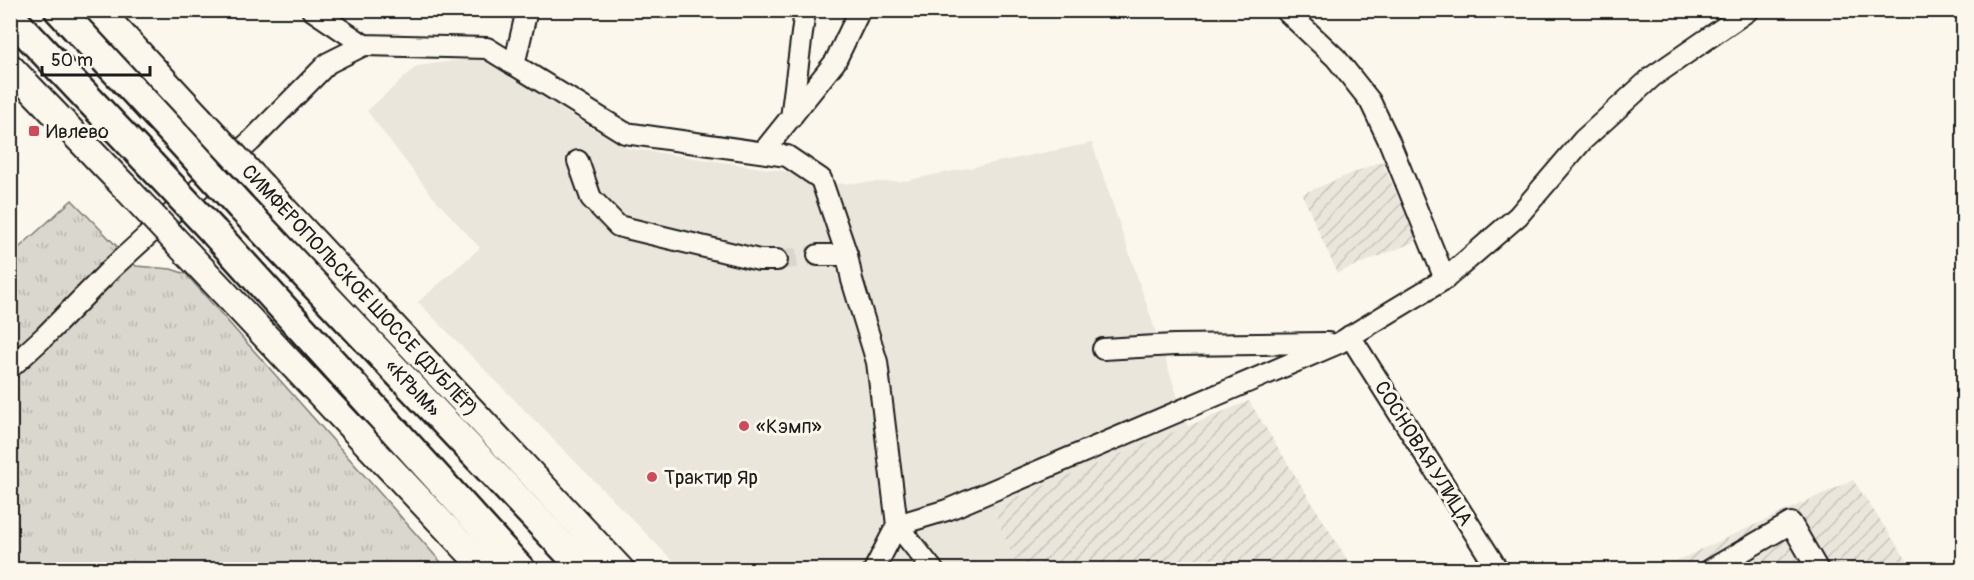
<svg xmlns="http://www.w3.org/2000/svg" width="1974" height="580" font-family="Pangolin,sans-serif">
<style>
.built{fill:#eae6dc}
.industrial{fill:url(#industrial-furrows)}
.grass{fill:url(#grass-tufts);stroke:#7b7a75;stroke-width:1.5}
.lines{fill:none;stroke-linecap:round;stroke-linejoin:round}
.minor-tunnel{stroke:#dad6cd;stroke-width:20;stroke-dasharray:20 10;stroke-linecap:butt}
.minor-casing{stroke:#1c1c1c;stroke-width:24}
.major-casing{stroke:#1c1c1c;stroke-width:30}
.highway-casing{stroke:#1c1c1c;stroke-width:33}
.minor{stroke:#fbf7ec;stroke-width:20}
.major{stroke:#fbf7ec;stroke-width:26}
.highway{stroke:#fbf7ec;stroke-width:28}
.major-bridge-casing{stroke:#1c1c1c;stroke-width:30;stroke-linecap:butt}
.highway-bridge-casing{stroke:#1c1c1c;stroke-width:33;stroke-linecap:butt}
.major-bridge{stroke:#fbf7ec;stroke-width:26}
.highway-bridge{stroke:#fbf7ec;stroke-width:28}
.poi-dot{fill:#d1495b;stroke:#fbf7ec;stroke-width:2}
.labels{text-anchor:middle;stroke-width:6;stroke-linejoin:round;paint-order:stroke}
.poi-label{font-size:20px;fill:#1c1c1c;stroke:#fbf7ec;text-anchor:start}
.street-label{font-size:20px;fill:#1c1c1c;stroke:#fbf7ec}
</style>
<defs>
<pattern id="industrial-furrows" width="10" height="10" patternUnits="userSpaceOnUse" patternTransform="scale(1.5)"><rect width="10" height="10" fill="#eae6dc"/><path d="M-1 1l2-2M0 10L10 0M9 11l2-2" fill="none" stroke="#c8c5bc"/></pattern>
<pattern id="grass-tufts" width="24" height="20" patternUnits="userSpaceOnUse" patternTransform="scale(1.5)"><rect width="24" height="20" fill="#dad7ce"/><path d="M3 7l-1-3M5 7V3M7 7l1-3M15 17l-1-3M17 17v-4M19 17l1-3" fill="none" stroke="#bab8b0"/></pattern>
</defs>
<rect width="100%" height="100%" fill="#fbf7ec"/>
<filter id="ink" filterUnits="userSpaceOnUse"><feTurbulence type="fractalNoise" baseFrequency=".0167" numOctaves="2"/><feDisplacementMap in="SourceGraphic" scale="12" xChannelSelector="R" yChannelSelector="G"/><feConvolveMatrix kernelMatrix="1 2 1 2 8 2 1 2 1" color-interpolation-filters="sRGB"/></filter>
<g filter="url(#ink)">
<polygon class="built" points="483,57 575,118 627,148 790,172 808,185 904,181 1092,143 1188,427 992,507 1018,569 681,569 418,302 480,248 433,197 367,111 417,66"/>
<g class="industrial">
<polygon points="1382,161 1417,241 1337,273 1302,194"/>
<polygon points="1249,401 1353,569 1018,569 992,507"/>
<polygon points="1853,480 1913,569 1656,570"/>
</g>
<polygon class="grass" points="72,200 136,266 171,269 186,274 447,569 11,570 11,255"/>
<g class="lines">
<polyline class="minor-tunnel" points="777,260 818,255"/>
<defs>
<g id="minor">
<polyline points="312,10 364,45 487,48 625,133 787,156 821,179 847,255 852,280 877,362 897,525 874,570"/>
<polyline points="1285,10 1336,58 1370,101 1389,141 1445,279"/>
<polyline points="514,65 527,10"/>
<polyline points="791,118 805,10"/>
<polyline points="763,152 835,62 860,10"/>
<polyline points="578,161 591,198 618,226 759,260 777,260"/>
<polyline points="818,255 847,255"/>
<polyline points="1350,336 1498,570"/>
<polyline points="1103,349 1174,345 1328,343"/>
<polyline points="10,368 45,336 112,268 251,141 328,63 364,45"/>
<polyline points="933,570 897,525 947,510 1339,343 1445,279 1518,216 1583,140 1652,77 1749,10"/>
<polyline points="1710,570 1791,523 1818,570"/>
</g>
<g id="major">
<polyline points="99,10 199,118"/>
<polyline points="10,67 125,187"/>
<polyline points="262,186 621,570"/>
<polyline points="188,254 486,570"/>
</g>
<g id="highway">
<polyline points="59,10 178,138"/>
<polyline points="10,16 150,164"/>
<polyline points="241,207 585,570"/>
<polyline points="214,232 521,570"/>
</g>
</defs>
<use href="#minor" class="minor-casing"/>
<use href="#major" class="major-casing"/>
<use href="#highway" class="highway-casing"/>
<use href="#minor" class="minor"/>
<use href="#major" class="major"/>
<use href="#highway" class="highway"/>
<defs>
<g id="major-bridge">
<polyline points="199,118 262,186"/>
<polyline points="125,187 188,254"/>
</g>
<g id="highway-bridge">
<polyline points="178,138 241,207"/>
<polyline points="150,164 214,232"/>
</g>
</defs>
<use href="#major-bridge" class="major-bridge-casing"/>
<use href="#highway-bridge" class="highway-bridge-casing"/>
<use href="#major-bridge" class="major-bridge"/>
<use href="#highway-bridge" class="highway-bridge"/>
</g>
</g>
<g class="poi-dot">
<rect x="28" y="125" width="12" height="12" rx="3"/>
<circle cx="744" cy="426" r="6"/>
<circle cx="652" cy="477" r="6"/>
</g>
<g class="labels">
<g class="poi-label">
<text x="46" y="138">Ивлево</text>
<text x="756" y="433">«Кэмп»</text>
<text x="664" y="484">Трактир Яр</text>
</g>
<g class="street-label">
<text transform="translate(360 290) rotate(47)" y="7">СИМФЕРОПОЛЬСКОЕ ШОССЕ (ДУБЛЁР)</text>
<text transform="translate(413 388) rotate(47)" y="7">«КРЫМ»</text>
<text transform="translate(1424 453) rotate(58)" y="7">СОСНОВАЯ УЛИЦА</text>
</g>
</g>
<rect width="1974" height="580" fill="none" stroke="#fbf7ec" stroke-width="36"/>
<rect x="18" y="18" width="1938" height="544" fill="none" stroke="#1c1c1c" stroke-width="2" filter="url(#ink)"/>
<path d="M42 66v9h108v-9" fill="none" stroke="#1c1c1c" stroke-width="3"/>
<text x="51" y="66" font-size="18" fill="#1c1c1c" stroke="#fbf7ec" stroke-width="4.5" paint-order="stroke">50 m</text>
</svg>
